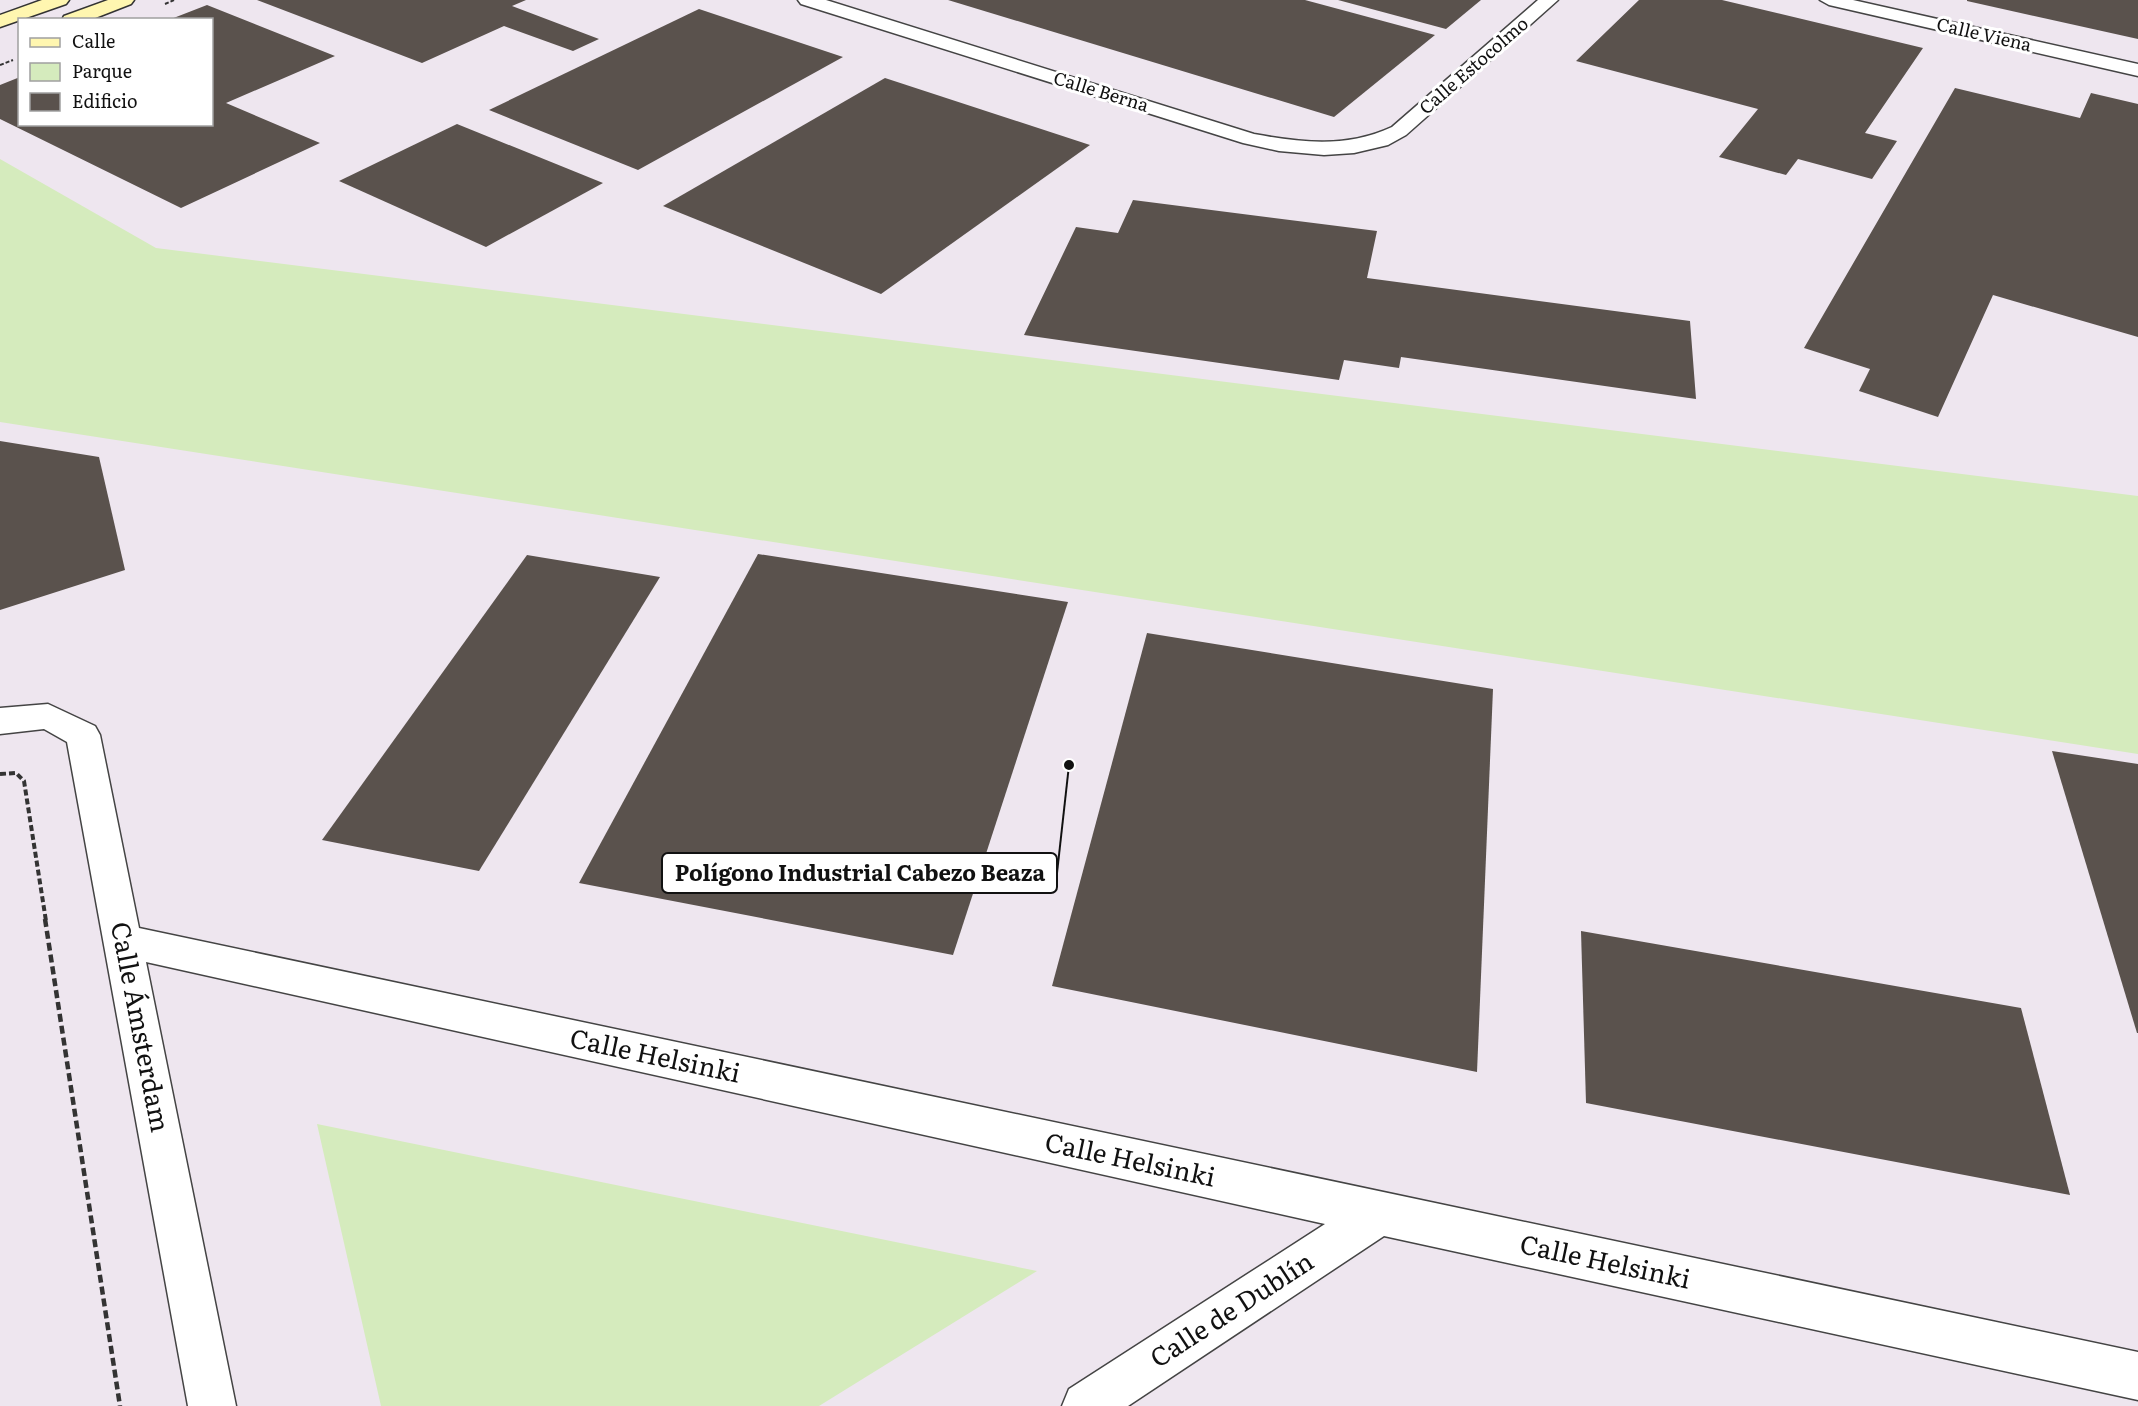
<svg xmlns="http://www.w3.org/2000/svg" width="2138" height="1406" font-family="Literata,serif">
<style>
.industrial{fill:#eee6ef;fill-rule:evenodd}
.green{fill:#d5ebbd}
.building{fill:#5a524d}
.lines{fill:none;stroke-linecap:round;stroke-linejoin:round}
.minor-casing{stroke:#444;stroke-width:3}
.secondary-casing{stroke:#333;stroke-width:3}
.path-far2{stroke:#333;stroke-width:2;stroke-dasharray:4 2;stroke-linecap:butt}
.path-far1{stroke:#333;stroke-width:4;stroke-dasharray:6 3;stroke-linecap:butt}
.path{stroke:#333;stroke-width:4.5;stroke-dasharray:8 4;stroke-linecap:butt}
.minor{fill:#fff;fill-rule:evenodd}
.secondary{fill:#fff6b0;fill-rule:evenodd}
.labels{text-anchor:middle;stroke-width:6;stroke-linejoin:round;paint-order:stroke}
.far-street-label{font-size:18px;fill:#111;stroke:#fff}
.near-street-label{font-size:26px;fill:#111;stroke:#fff}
.leader{fill:none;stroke:#111;stroke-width:2}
.callout-dot{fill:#111;stroke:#fff;stroke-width:2}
.callout{fill:#fff;stroke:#111;stroke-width:2}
.callout-label{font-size:22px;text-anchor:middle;font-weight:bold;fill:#111}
</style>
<rect width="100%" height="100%" fill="#fffdf5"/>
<path class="industrial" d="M0,0H2138V1406H0ZM20,20H212V124H20Z"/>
<g class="green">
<polygon points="0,159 156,248 2138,496 2138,754 0,422"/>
<polygon points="317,1124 1037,1271 819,1406 381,1406"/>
</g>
<g class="building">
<polygon points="257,0 526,0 512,6 599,39 573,51 504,26 422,63"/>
<polygon points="948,0 1305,0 1435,35 1334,117"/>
<polygon points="1338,0 1481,0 1446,29"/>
<polygon points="1639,0 1722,0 1923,48 1865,133 1897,141 1872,179 1798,159 1786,175 1719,157 1758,109 1576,61"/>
<polygon points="2138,0 2138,39 1967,1 1967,0"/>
<polygon points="207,5 335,56 226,103 320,143 181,208 0,119 0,85 20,77 20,124 212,124 212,20 171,19"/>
<polygon points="699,9 843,57 638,170 489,110"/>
<polygon points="885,78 1090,145 881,294 663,206"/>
<polygon points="1955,88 2080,118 2091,93 2138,104 2138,337 1993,295 1938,417 1859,391 1870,369 1804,348"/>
<polygon points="457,124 603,183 486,247 339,181"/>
<polygon points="1133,200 1377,231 1367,278 1690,321 1696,399 1401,357 1399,368 1344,360 1339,380 1024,335 1076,227 1118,233"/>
<polygon points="0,441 99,457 125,570 0,610"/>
<polygon points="758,554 1068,602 953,955 579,883"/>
<polygon points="527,555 660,577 479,871 322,840"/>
<polygon points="1147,633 1493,689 1477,1072 1052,986"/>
<polygon points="2052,751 2138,764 2138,1033 2137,1033"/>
<polygon points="1581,931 2021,1008 2070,1195 1586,1103"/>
</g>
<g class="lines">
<defs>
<g id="minor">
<path d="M798,0H826L1254,134C1303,143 1346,148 1392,127L1538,0H1558L1406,135L1388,145L1354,153L1324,155L1279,151L1243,143L801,4Z"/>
<polygon points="1820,0 1853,0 2138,64 2138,76 1829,5"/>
<polygon points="48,704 95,726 100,735 139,928 2138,1352 2138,1400 1384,1236 1128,1406 1062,1406 1069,1389 1325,1224 146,962 236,1406 188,1406 67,742 44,729 0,734 0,708"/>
</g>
<g id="secondary">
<polygon points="42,0 69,0 66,4 0,27 0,15"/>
<polygon points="108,0 134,0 131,4 90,20 62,20 64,16"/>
</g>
</defs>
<use href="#minor" class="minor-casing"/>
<use href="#secondary" class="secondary-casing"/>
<g class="path-far2">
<polyline points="165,4 174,0"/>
<polyline points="0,65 13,60"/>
</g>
<polyline class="path-far1" points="0,774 16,773 24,781 46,921"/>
<polyline class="path" points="45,919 120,1406"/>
<use href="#minor" class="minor"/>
<use href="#secondary" class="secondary"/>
</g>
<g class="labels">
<g class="far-street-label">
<text transform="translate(1984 35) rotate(13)" y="6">Calle Viena</text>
<text transform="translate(1474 66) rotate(-41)" y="6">Calle Estocolmo</text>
<text transform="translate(1101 92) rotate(17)" y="6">Calle Berna</text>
</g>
<g class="near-street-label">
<text transform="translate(140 1027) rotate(79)" y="9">Calle Ámsterdam</text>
<text transform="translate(655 1056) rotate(12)" y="9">Calle Helsinki</text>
<text transform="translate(1130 1160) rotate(12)" y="9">Calle Helsinki</text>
<text transform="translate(1605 1262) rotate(12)" y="9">Calle Helsinki</text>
<text transform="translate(1232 1310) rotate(-33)" y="9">Calle de Dublín</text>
</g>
</g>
<path class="leader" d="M1069 765L1057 873"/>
<circle class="callout-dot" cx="1069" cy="765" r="6"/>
<rect class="callout" x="662" y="853" width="395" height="40" rx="6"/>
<g class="callout-label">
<text x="860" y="881">Polígono Industrial Cabezo Beaza</text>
</g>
<rect x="18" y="18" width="195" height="108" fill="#ffffff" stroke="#a0a0a0" stroke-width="1.5"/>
<rect x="30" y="38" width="30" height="9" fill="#fff6b0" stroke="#a0a0a0" stroke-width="1.5"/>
<text x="72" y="48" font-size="18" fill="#111111">Calle</text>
<rect x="30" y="63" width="30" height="18" fill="#d5ebbd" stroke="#a0a0a0" stroke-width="1.5"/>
<text x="72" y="78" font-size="18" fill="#111111">Parque</text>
<rect x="30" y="93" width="30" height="18" fill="#5a524d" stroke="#a0a0a0" stroke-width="1.5"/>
<text x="72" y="108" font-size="18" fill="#111111">Edificio</text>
</svg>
